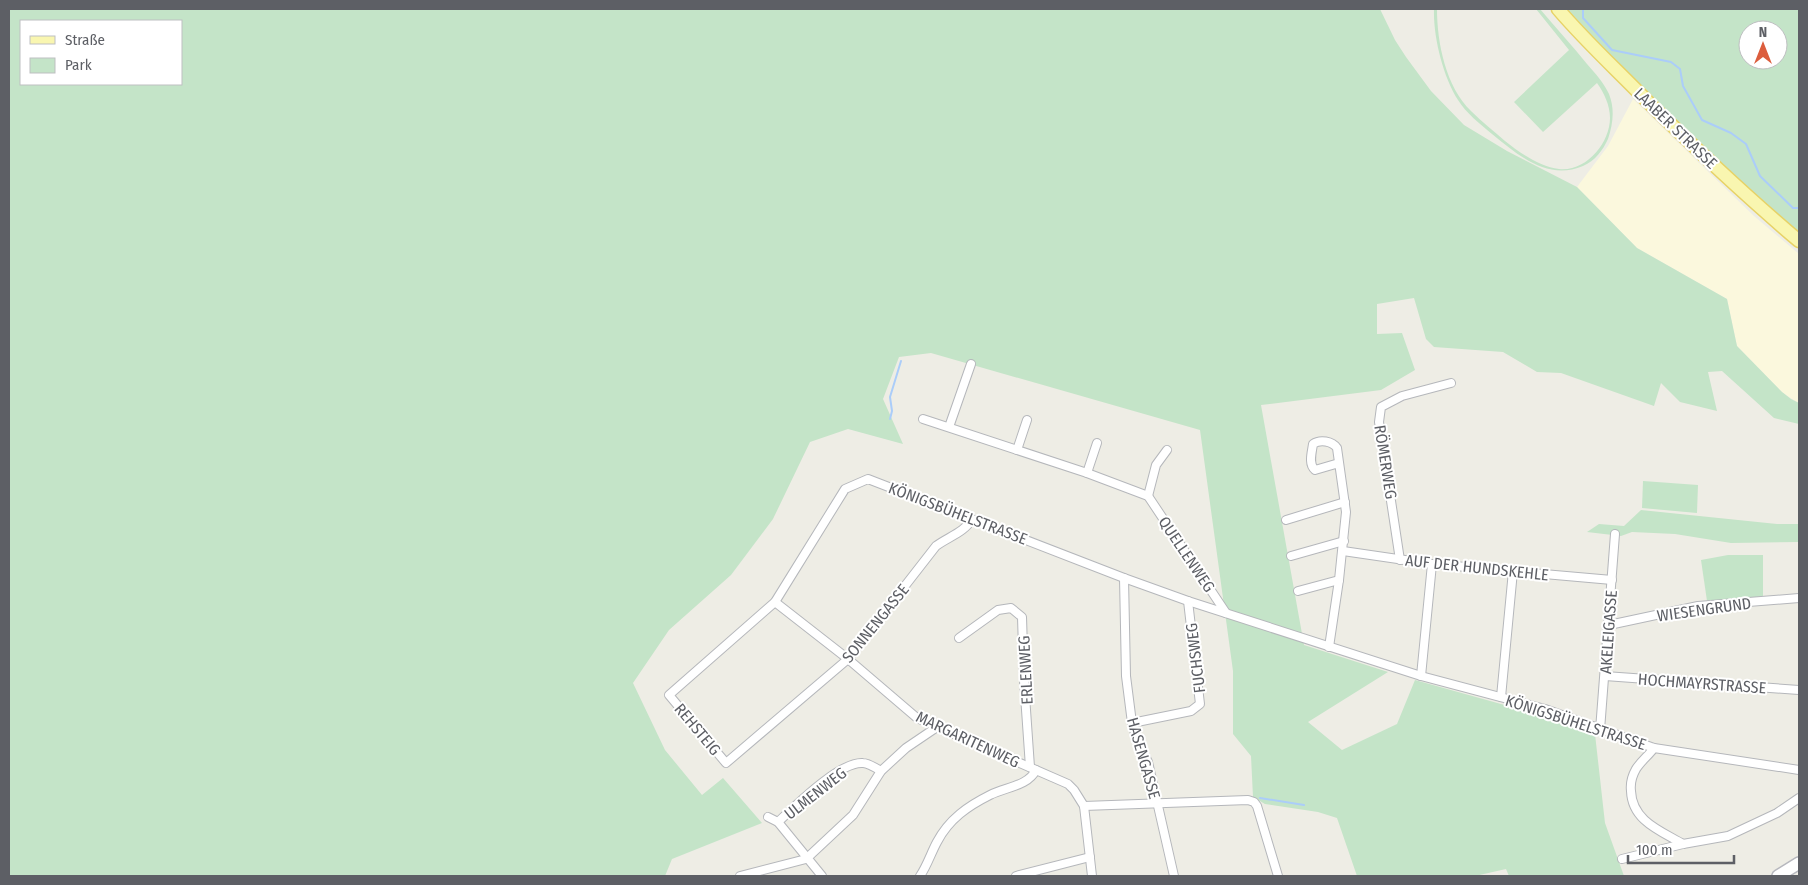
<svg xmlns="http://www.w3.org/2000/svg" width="1808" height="885" font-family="'Fira Sans Condensed',sans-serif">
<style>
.commercial{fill:#fbf8dd}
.green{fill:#c4e4c8;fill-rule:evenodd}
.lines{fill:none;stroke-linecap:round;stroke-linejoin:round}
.stream{stroke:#abcdf9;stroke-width:2}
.minor-casing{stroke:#b5b7bb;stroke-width:10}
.secondary-casing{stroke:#b7b8be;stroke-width:14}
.primary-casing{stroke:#e7d266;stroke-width:15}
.minor{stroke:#fff;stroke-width:8}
.secondary{stroke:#fff;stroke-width:11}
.primary{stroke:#f9f6b0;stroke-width:12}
.labels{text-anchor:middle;stroke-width:4;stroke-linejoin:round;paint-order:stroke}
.street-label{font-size:16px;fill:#5d5f65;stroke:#fff}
</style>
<rect width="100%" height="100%" fill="#eeede5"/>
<polygon class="commercial" points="1633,99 1754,216 1799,254 1799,403 1792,399 1782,392 1737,346 1727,299 1637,248 1577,187 1608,146"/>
<g class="green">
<path d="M9,9H1380L1395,40L1406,57L1431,91L1464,125L1507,151L1577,187L1637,248L1727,299L1737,346L1782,392L1791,399L1799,403V424L1774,418L1722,371L1708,372L1717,411L1680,402L1661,383L1654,406L1561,373L1537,372L1503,352L1434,347L1426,339L1414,298L1377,304V334L1402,333L1415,370L1381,390L1261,405L1304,645L1388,672L1308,722L1342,750L1397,724L1415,680L1558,720L1595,734L1605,823L1624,876H1509L1506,869L1475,876H1357L1337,818L1318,812L1265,804L1253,797L1251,756L1233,734V671L1200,430L931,353L899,357L883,399L903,444L848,429L810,442L773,519L731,575L669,630L633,683L665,750L702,795L723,778L762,823L672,859L665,876H9ZM21,21H181V84H21Z"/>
<path d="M1434,9H1437C1437,43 1446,87 1471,111C1482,122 1494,131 1505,141C1520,153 1540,167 1559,169C1586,172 1610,143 1610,118C1610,105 1604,93 1597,83L1543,132L1514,102L1569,50L1536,9H1540C1555,27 1572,45 1587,64C1595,73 1604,83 1609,94C1615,109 1613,124 1608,139C1603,150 1595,161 1583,166C1548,181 1519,156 1492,134C1480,124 1466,113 1458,100C1443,77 1433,36 1434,9Z"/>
<path d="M1562,9H1799V234L1677,123ZM1748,30H1778V60H1748Z"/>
<polygon points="1643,481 1698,485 1697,513 1642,508"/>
<polygon points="1641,510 1777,524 1799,524 1799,542 1731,543 1675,534 1632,532 1621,536 1587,532 1599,524 1624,526"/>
<polygon points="1728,555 1763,555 1763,597 1707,601 1701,560"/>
</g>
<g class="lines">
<g class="stream">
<polyline points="1583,9 1583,18 1612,50 1671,62 1680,69 1683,86 1702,120 1731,133 1746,144 1760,176 1793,208 1799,208"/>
<polyline points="890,419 892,411 890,397 901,361"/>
<polyline points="1260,798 1304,805"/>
</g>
<defs>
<g id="minor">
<polyline points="923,419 1087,473 1148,496 1226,613"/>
<polyline points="949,427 971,364"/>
<polyline points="1017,450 1027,420"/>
<polyline points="1087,473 1097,443"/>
<polyline points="1148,496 1156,465 1167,450"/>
<path d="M972,519C965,532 948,537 936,546L848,659L726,763L669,695L775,602L845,489L868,479L1124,578L1188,601L1421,676L1545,709L1654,748L1799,770"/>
<polyline points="1286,520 1345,502"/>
<polyline points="1343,551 1432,564 1612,580"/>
<polyline points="1291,556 1344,541"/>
<polyline points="1400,560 1379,422 1381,407 1402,396 1451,383"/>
<polyline points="1124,578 1126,676 1132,723 1137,740 1148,762 1174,876"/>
<polyline points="1298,591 1339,580"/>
<polyline points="775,602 848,659 917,718 1068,784 1074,790 1084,806 1092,876"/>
<polyline points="1609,625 1698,606 1799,598"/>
<polyline points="959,638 998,610 1011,608 1022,617 1024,681 1030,767"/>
<path d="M1329,647L1339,580L1346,512L1337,448C1332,441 1320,439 1313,444C1312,452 1308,464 1315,470L1339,463"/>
<polyline points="1421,676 1432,564"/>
<polyline points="1605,676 1799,690"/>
<polyline points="1501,697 1513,571"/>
<polyline points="1132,723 1191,711 1200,704 1188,601"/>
<polyline points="1600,730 1615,534"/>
<path d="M1654,748C1649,755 1641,761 1636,769C1632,776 1630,783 1631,791C1632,821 1661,831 1683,844"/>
<polyline points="1084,806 1248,800 1254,802 1257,806 1278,876"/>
<polyline points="768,817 778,822 822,876"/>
<path d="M778,822C795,806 840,761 863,763C868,763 876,768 881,771"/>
<polyline points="1622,859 1683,844 1728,836 1777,813 1799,798"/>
<polyline points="740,876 806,859 853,815 881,771 906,748 937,727"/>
<path d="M920,876C927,866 931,853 937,842C949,819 968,806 990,795C1006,787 1028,786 1036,770"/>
<polyline points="1016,876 1090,857"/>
</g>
<polyline id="secondary" points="1778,876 1799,863"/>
<path id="primary" d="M1558,9C1587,43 1617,70 1648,102C1697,150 1747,197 1799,241"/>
</defs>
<use href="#minor" class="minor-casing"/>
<use href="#secondary" class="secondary-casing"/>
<use href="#primary" class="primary-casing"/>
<use href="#minor" class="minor"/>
<use href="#secondary" class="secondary"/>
<use href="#primary" class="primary"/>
</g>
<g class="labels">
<g class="street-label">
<text transform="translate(1676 128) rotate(44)" y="6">LAABER STRASSE</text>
<text transform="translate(1386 462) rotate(81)" y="6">RÖMERWEG</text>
<text transform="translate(958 513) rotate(21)" y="6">KÖNIGSBÜHELSTRASSE</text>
<text transform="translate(1187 554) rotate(56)" y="6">QUELLENWEG</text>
<text transform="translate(1477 567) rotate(6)" y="6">AUF DER HUNDSKEHLE</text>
<text transform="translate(1704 609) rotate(-8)" y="6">WIESENGRUND</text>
<text transform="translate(875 623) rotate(-51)" y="6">SONNENGASSE</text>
<text transform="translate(1608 632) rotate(-86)" y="6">AKELEIGASSE</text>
<text transform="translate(1195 658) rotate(-97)" y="6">FUCHSWEG</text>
<text transform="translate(1025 670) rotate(-93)" y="6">ERLENWEG</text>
<text transform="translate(1702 683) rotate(4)" y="6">HOCHMAYRSTRASSE</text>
<text transform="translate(1576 722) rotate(18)" y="6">KÖNIGSBÜHELSTRASSE</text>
<text transform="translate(698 729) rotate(50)" y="6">REHSTEIG</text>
<text transform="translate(968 739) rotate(25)" y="6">MARGARITENWEG</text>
<text transform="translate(1144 758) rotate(74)" y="6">HASENGASSE</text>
<text transform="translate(815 793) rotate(-38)" y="6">ULMENWEG</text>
</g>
</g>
<rect width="1808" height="885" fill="none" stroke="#5d5f65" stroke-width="20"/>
<rect x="20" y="20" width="162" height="65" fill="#ffffff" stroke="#bebfc1"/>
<rect x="30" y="36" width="25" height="8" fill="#f9f6b0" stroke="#bebfc1"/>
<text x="65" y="45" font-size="15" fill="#5d5f65">Straße</text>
<rect x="30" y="58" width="25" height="15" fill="#c4e4c8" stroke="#bebfc1"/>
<text x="65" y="70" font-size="15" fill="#5d5f65">Park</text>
<g transform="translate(1763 45)"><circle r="24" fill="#ffffff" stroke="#bebfc1"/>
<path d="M0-4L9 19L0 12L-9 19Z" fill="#dc5d3d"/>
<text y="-8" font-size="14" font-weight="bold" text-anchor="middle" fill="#5d5f65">N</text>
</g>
<path d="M1628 855v8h106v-8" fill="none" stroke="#5d5f65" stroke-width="2.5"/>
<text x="1636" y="855" font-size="15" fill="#5d5f65" stroke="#ffffff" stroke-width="4" paint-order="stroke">100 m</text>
</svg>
